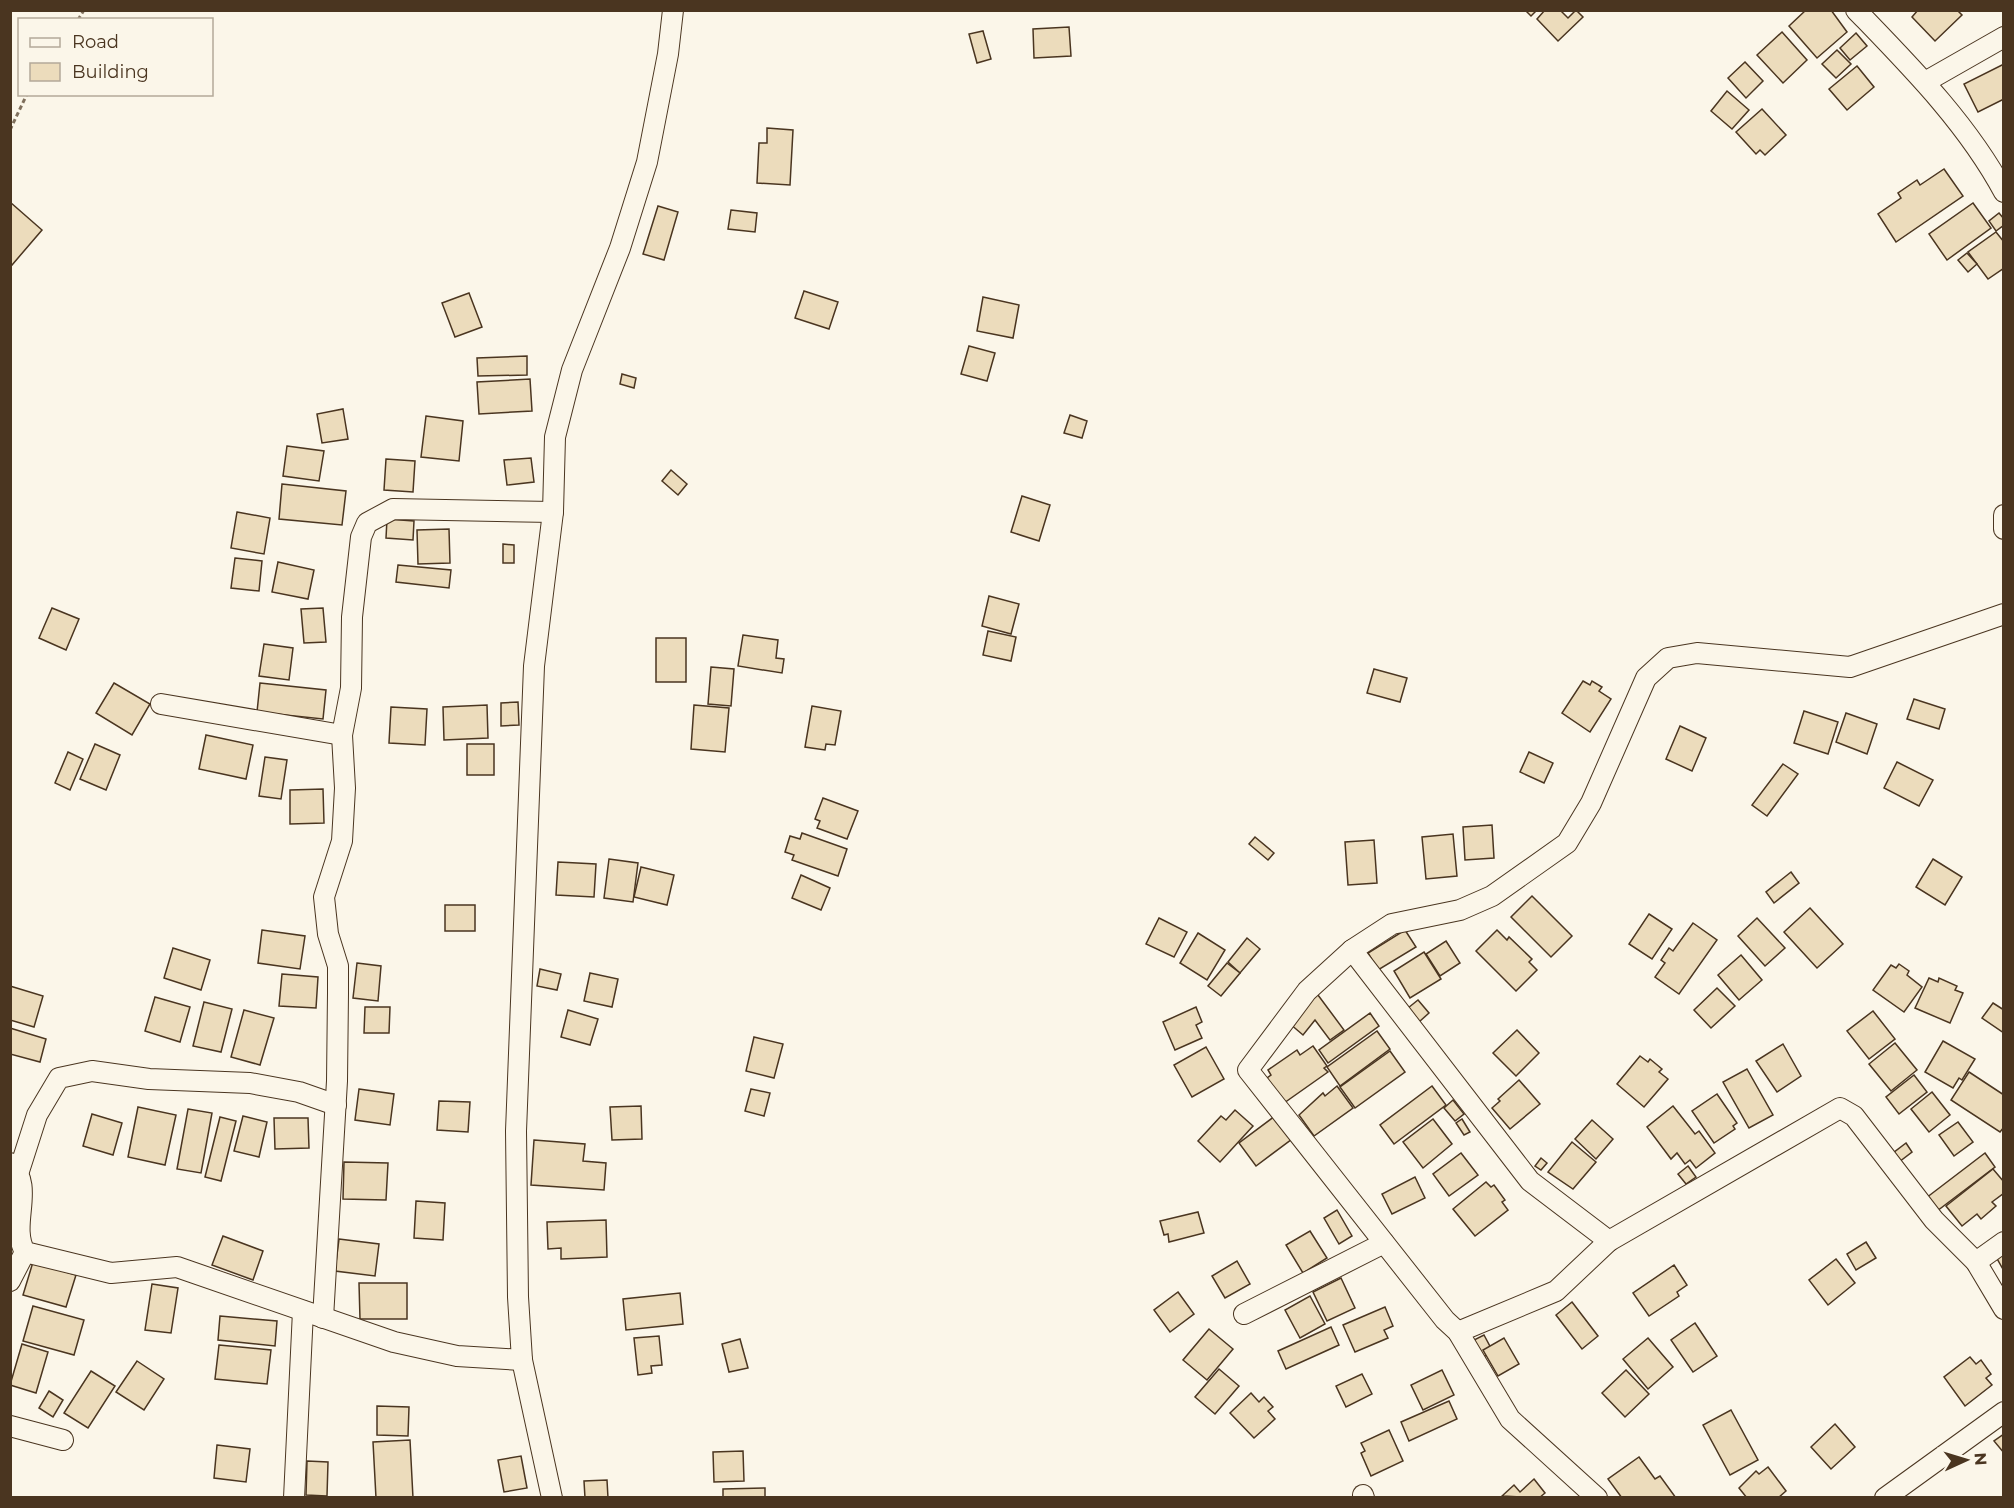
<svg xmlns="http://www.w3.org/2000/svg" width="2014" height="1508" font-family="Montserrat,sans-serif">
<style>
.building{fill:#ecdcbc;stroke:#4a3520;stroke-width:1.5}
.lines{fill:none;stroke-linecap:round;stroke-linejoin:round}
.minor-casing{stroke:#4a3520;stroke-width:22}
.path{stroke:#7f6f5c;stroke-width:3;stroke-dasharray:4.5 3;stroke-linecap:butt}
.minor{stroke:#fbf6e9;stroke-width:20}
</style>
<rect width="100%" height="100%" fill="#fbf6e9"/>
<g class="building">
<polygon points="1525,10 1537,10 1531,16"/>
<polygon points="1545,10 1560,10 1568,18 1576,10 1583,17 1558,41 1537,19"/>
<polygon points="1806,10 1831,10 1847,32 1817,58 1789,26"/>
<polygon points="1918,10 1957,10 1962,15 1935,41 1912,17"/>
<polygon points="1069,27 1071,56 1034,58 1033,29"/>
<polygon points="983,31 991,59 977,63 969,34"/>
<polygon points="1782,32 1807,60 1783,83 1757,55"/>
<polygon points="1856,33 1867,46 1850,60 1840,48"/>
<polygon points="1837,50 1851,64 1836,78 1822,64"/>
<polygon points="1745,62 1763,81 1746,98 1728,78"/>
<polygon points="2004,64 2004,99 1978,112 1964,84"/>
<polygon points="1857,66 1874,87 1847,110 1829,89"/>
<polygon points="1727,91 1749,110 1732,129 1711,111"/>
<polygon points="1762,109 1786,135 1765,155 1760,150 1756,154 1736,132"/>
<polygon points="767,128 793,130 790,185 757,183 759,143 767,143"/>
<polygon points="1944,169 1963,196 1896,242 1878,214 1901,198 1898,193 1917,180 1920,185"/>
<polygon points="10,202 42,230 12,265 10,264"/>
<polygon points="1973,203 1991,228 1947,260 1929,234"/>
<polygon points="658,206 678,212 664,260 643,254"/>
<polygon points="731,210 757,213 755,232 728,229"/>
<polygon points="1999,213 2004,219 2004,225 1996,231 1989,221"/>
<polygon points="1996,232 2004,242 2004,268 1988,279 1968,252"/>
<polygon points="1967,253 1977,264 1968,272 1958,260"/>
<polygon points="804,291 838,302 829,329 795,318"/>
<polygon points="469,293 482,327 455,337 442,303"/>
<polygon points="983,297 1019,305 1013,338 977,331"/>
<polygon points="969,346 995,353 987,381 961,374"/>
<polygon points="527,356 527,375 478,376 477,358"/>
<polygon points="622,374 636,378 634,388 620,384"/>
<polygon points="530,379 532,411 479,414 477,382"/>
<polygon points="343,409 348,439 322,443 317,414"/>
<polygon points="1070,415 1087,421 1082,438 1064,433"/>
<polygon points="426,416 463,421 459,461 421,457"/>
<polygon points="287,446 324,451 319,481 283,476"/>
<polygon points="531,458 534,482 507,485 504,460"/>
<polygon points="386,459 415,461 413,492 384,490"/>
<polygon points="671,470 687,484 678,495 662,481"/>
<polygon points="282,484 346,491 342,525 279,519"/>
<polygon points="1022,496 1050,505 1039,541 1011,532"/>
<polygon points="237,512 270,518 264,554 231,548"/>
<polygon points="387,519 414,521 413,540 386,538"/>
<polygon points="449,529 450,563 418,564 417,530"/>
<polygon points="503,544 514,545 514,563 503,563"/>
<polygon points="235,558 262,561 259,591 231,588"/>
<polygon points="278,562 314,570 308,599 272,592"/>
<polygon points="398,565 451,570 449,588 396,582"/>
<polygon points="989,596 1019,604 1011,634 982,626"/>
<polygon points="52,608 79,619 66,650 39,638"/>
<polygon points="323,608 326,642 304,643 301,609"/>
<polygon points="988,631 1016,637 1011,661 983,655"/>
<polygon points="743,635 778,640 776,658 784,659 782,673 738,666"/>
<rect x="656" y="638" width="30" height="44"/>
<polygon points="264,644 293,648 289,680 259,676"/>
<polygon points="711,667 734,669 731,706 708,704"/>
<polygon points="1374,669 1407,678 1400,702 1367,693"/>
<polygon points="1583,681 1590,685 1592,681 1602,687 1599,691 1611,699 1590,732 1562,713"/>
<polygon points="114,683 150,704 132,735 96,713"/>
<polygon points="260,683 326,690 323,719 257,712"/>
<polygon points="1914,699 1945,709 1939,729 1907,719"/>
<polygon points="518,702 519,725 501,726 501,703"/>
<polygon points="487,705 488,738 444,740 443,707"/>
<polygon points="694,705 729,708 725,752 691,749"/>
<polygon points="812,706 841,711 835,745 826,744 825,750 805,747"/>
<polygon points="391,707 427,709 425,745 389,743"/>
<polygon points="1804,711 1838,722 1828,754 1794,743"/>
<polygon points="1846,713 1877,724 1867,754 1836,742"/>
<polygon points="1680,726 1706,738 1692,771 1666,759"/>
<polygon points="206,735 253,745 246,779 199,769"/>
<polygon points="95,744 120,755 106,790 80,779"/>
<rect x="467" y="744" width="27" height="31"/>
<polygon points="68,752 83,759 70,790 55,783"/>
<polygon points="1529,752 1553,763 1544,783 1520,772"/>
<polygon points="265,757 287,760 281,799 259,796"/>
<polygon points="1897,762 1933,780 1919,806 1884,788"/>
<polygon points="1783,764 1798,774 1767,816 1752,805"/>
<polygon points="323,789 324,823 290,824 290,790"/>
<polygon points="823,798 858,811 847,839 817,828 820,821 815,819"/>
<polygon points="1492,825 1494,858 1465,860 1463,827"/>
<polygon points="802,833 847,849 838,876 792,860 794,855 785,852 790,836 800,839"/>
<polygon points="1453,834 1457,876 1426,879 1422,837"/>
<polygon points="1255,837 1274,853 1268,860 1249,844"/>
<polygon points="1374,840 1377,883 1348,885 1345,842"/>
<polygon points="609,859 638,863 633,902 604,898"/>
<polygon points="1933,859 1962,877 1945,905 1916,887"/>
<polygon points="558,862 596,864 594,897 556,895"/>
<polygon points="641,867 674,875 667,905 634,897"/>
<polygon points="1791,872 1799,883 1774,903 1766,892"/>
<polygon points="801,875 830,888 821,910 792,898"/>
<polygon points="1532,896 1572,936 1551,957 1511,917"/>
<rect x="445" y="905" width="30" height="26"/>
<polygon points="1810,908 1843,944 1817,968 1784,932"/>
<polygon points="1649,914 1672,929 1652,959 1629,944"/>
<polygon points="1159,918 1187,932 1174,957 1146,944"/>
<polygon points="1757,918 1785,948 1765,966 1738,936"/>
<polygon points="1693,923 1717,940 1679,994 1655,977 1665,963 1661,960 1669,948 1673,951"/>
<polygon points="262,930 305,936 300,969 258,963"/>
<polygon points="1405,930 1416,947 1378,970 1368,953"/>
<polygon points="1497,930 1507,940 1509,937 1532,959 1529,962 1537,970 1516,991 1476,951"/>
<polygon points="1198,933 1225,950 1207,980 1180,963"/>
<polygon points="1247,938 1260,949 1240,973 1228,962"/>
<polygon points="1446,941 1460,963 1440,976 1426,954"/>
<polygon points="173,948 210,960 201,990 164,978"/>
<polygon points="1424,952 1441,979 1410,998 1394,971"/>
<polygon points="1741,955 1762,980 1739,1000 1718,975"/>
<polygon points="357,963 381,966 378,1001 353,998"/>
<polygon points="1227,963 1240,973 1221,996 1208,986"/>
<polygon points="1899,964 1909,971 1907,975 1922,987 1904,1012 1873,990 1891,965 1896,968"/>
<polygon points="540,969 561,974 557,990 537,986"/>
<polygon points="590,973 618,979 612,1007 584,1001"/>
<polygon points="282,974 318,977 316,1008 279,1006"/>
<polygon points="1929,978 1938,982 1939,978 1957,986 1955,990 1963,993 1950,1023 1915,1008"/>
<polygon points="10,986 43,996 34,1027 10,1020"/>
<polygon points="1717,988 1735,1006 1711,1028 1694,1010"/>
<polygon points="1315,991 1344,1030 1330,1040 1315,1020 1303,1035 1289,1023"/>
<polygon points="155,997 190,1007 180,1042 145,1031"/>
<polygon points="1418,1000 1429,1013 1419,1022 1408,1008"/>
<polygon points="204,1002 232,1009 221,1052 193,1046"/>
<polygon points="1993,1003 2004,1010 2004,1033 1982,1018"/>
<polygon points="365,1007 390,1007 389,1033 364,1033"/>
<polygon points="1196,1007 1202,1022 1196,1025 1202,1038 1175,1050 1163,1022"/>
<polygon points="244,1010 274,1018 260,1065 231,1057"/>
<polygon points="568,1010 598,1019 590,1045 561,1037"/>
<polygon points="1873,1011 1895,1039 1869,1059 1847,1031"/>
<polygon points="1370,1013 1379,1026 1328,1063 1319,1050"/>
<polygon points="10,1028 46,1039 40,1062 10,1054"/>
<polygon points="1517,1030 1539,1053 1516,1076 1493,1053"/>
<polygon points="1377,1031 1390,1049 1340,1086 1327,1067"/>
<polygon points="754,1037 783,1044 774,1078 746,1071"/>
<polygon points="1943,1041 1975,1059 1962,1080 1959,1078 1953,1088 1925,1072"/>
<polygon points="1895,1043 1917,1070 1891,1091 1869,1064"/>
<polygon points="1783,1044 1801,1076 1777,1092 1756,1061"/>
<polygon points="1313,1046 1327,1066 1324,1068 1328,1072 1284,1103 1267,1078 1271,1075 1268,1070 1297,1050 1300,1055"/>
<polygon points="1206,1047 1224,1079 1192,1097 1174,1065"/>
<polygon points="1390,1051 1405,1072 1355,1108 1340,1087"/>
<polygon points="1640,1056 1648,1062 1650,1059 1662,1069 1659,1072 1668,1079 1644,1107 1617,1084"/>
<polygon points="1747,1069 1773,1115 1749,1128 1723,1082"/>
<polygon points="1969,1072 2004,1095 2004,1127 2000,1132 1951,1100"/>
<polygon points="1914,1075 1927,1092 1899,1114 1886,1097"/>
<polygon points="1519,1080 1540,1104 1510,1129 1492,1108 1500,1101 1498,1099"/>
<polygon points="1337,1086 1353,1108 1314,1136 1299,1115 1323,1093 1325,1096"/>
<polygon points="1432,1086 1446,1105 1394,1144 1380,1125"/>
<polygon points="359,1089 394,1094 390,1125 355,1120"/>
<polygon points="751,1089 770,1093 764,1116 745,1111"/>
<polygon points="1932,1092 1950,1115 1929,1132 1911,1109"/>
<polygon points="1717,1094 1737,1123 1733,1126 1735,1129 1714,1143 1692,1111"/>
<polygon points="1453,1100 1464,1114 1455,1121 1444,1108"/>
<polygon points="439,1101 470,1102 468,1132 437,1130"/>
<polygon points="641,1106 642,1139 612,1140 610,1107"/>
<polygon points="1673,1106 1695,1134 1699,1131 1715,1153 1696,1168 1690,1160 1685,1164 1677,1153 1671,1159 1647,1127"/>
<polygon points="138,1107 176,1115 165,1165 128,1157"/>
<polygon points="188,1109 212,1113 201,1173 177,1169"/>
<polygon points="1235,1110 1253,1126 1220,1162 1198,1141 1221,1116 1226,1120"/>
<polygon points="92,1114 122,1123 113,1155 83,1146"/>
<polygon points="243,1116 267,1122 259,1157 234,1151"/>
<polygon points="1275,1116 1292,1139 1256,1166 1239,1143"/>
<polygon points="220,1117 236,1121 221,1181 205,1177"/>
<polygon points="274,1118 308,1118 309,1148 275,1149"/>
<polygon points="1433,1119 1452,1144 1423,1168 1403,1142"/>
<polygon points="1462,1119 1470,1132 1464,1135 1456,1123"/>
<polygon points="1592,1120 1613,1139 1596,1159 1575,1139"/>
<polygon points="1958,1122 1973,1142 1954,1156 1939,1135"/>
<polygon points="534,1140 585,1144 583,1161 606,1163 604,1190 531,1185"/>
<polygon points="1572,1142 1596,1162 1573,1189 1548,1172"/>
<polygon points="1906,1143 1912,1152 1899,1162 1893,1153"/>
<polygon points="1461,1153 1478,1175 1449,1196 1433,1174"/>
<polygon points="1985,1153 1995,1167 1937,1211 1926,1198"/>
<polygon points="1541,1158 1547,1163 1541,1170 1535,1166"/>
<polygon points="344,1162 388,1163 386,1200 343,1199"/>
<polygon points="1688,1166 1696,1177 1686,1184 1678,1174"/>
<polygon points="1993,1169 2004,1182 2004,1193 1992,1202 1996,1206 1981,1219 1977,1214 1962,1226 1946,1206"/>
<polygon points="1415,1177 1425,1198 1392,1214 1382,1194"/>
<polygon points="1486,1182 1491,1187 1494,1185 1505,1200 1502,1202 1508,1210 1475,1236 1453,1209"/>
<polygon points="416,1201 445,1203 443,1240 414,1238"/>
<polygon points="1337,1210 1352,1236 1339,1244 1324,1218"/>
<polygon points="1198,1212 1204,1233 1169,1242 1168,1234 1164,1235 1160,1221"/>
<polygon points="606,1220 607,1257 561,1259 561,1248 548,1249 547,1222"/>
<polygon points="1310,1231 1327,1258 1303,1273 1286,1245"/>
<polygon points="223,1236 263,1251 253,1280 212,1265"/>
<polygon points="339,1239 379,1244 375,1276 335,1271"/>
<polygon points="1866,1242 1876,1258 1856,1270 1847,1254"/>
<polygon points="2004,1250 2004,1271 1995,1255"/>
<polygon points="1836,1259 1855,1283 1828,1305 1809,1280"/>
<polygon points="1237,1261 1250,1284 1225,1298 1212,1276"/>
<polygon points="33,1262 76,1275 66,1307 23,1295"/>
<polygon points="1674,1265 1687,1285 1677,1292 1679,1296 1649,1316 1633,1293"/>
<polygon points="1341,1278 1355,1308 1327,1321 1313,1292"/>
<polygon points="359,1283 407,1283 407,1319 360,1319"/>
<polygon points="152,1284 178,1288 171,1333 145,1330"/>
<polygon points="1178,1292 1194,1314 1170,1332 1154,1310"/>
<polygon points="680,1293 683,1324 626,1330 623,1299"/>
<polygon points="1310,1296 1325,1324 1300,1338 1285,1310"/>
<polygon points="1572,1302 1598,1336 1582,1349 1556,1315"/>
<polygon points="33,1306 84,1320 74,1355 23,1341"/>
<polygon points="1385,1307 1393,1326 1384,1330 1388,1338 1355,1352 1343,1325"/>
<polygon points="220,1316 277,1321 275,1346 218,1340"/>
<polygon points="1695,1323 1717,1356 1693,1372 1671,1340"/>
<polygon points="1331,1327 1339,1345 1286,1369 1278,1351"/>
<polygon points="1209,1329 1233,1349 1207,1380 1183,1360"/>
<polygon points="1484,1335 1493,1352 1483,1357 1474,1340"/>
<polygon points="659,1336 662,1365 651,1366 652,1373 638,1375 634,1338"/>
<polygon points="1504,1338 1519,1364 1498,1376 1483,1350"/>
<polygon points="1648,1338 1673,1367 1648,1389 1623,1359"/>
<polygon points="740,1339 748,1368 729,1372 722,1344"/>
<polygon points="22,1344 48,1352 36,1393 10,1385"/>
<polygon points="219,1345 271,1350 267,1384 215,1379"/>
<polygon points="1970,1357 1976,1364 1981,1360 1991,1374 1986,1378 1992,1385 1965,1406 1944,1377"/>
<polygon points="137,1361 164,1379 144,1410 116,1392"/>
<polygon points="1219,1369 1239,1386 1215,1414 1195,1397"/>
<polygon points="1442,1370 1454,1395 1423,1410 1411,1385"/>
<polygon points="1626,1370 1649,1394 1625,1417 1602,1393"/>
<polygon points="91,1371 115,1386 88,1428 64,1413"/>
<polygon points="1362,1374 1372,1394 1346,1407 1336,1386"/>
<polygon points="49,1391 63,1400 53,1417 39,1408"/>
<polygon points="1251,1393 1259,1402 1264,1397 1273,1407 1268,1411 1275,1419 1254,1438 1230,1413"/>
<polygon points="1449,1401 1457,1419 1409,1441 1401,1422"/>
<polygon points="377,1406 409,1407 408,1436 377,1435"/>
<polygon points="1731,1410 1758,1460 1730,1475 1703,1425"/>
<polygon points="1835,1424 1855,1447 1831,1469 1811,1447"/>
<polygon points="1389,1430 1403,1461 1371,1476 1361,1453 1365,1451 1361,1443"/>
<polygon points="2004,1434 2004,1453 1994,1441"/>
<polygon points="410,1440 413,1498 376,1498 373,1442"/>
<polygon points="217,1445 250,1449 246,1482 214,1478"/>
<polygon points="743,1451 744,1481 714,1482 713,1452"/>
<polygon points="521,1456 527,1488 504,1492 498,1460"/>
<polygon points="1639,1457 1655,1479 1660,1476 1676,1498 1622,1498 1608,1479"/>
<polygon points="307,1461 328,1462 327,1496 306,1495"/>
<polygon points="1768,1467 1786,1491 1778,1498 1747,1498 1739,1488 1756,1471 1759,1474"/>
<polygon points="1534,1479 1545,1493 1539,1498 1502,1496 1514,1485 1520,1492"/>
<polygon points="607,1480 608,1498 585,1498 584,1481"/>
<polygon points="765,1488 765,1498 723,1498 723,1489"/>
</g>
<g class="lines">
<defs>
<g id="minor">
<path d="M1856,10C1910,66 1967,123 2004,192"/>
<polyline points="1925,82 2004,37"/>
<polyline points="2004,515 2004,529"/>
<polyline points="161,704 342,735"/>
<polyline points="1352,950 1530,1181 1609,1241"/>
<path d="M10,1163C36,1187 9,1224 25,1252L111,1273L177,1267L394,1342L457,1356L522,1360"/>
<polyline points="19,1171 37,1115 59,1078 92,1071 149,1079 250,1083 299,1092 336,1105"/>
<polyline points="1976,1262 2004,1242"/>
<polyline points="10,1281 25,1252"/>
<polyline points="1244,1314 1384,1243"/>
<polyline points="323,1318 337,1081 338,993 338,966 328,934 324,897 342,841 345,788 342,735 351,688 352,617 361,537 367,523 393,509 553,512"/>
<polyline points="1458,1332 1556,1291 1609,1241 1840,1108 1854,1116 1934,1220 1976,1262 2004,1309"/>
<polyline points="10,1426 63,1440"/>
<polyline points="1363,1495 1364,1498"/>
<polyline points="294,1498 303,1311"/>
<polyline points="552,1498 522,1360 518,1297 516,1131 534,666 553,512 555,437 572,370 620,248 647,162 668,54 673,10"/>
<polyline points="1597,1498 1510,1419 1458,1332 1445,1320 1248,1070 1307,991 1352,950 1392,924 1460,910 1492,896 1567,843 1591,803 1646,678 1668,658 1697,653 1850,667 2004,614"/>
<polyline points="1885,1498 2004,1412"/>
</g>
</defs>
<use href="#minor" class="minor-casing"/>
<g class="path">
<polyline points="78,20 84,10"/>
<polyline points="10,130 27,94"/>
</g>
<use href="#minor" class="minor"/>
</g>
<rect width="2014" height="1508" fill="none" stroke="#4a3520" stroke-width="24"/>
<rect x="18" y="18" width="195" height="78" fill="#fbf6e9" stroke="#b4a999" stroke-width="1.5"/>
<rect x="30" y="38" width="30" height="9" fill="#fbf6e9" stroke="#b4a999" stroke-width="1.5"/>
<text x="72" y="48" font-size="18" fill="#4a3520">Road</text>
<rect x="30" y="63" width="30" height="18" fill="#ecdcbc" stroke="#b4a999" stroke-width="1.5"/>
<text x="72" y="78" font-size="18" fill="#4a3520">Building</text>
<g transform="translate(1966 1460) rotate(86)" stroke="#fbf6e9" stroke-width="4.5" paint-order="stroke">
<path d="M0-4.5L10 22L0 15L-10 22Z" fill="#4a3520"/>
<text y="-9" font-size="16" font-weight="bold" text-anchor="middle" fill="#4a3520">N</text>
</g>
</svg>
